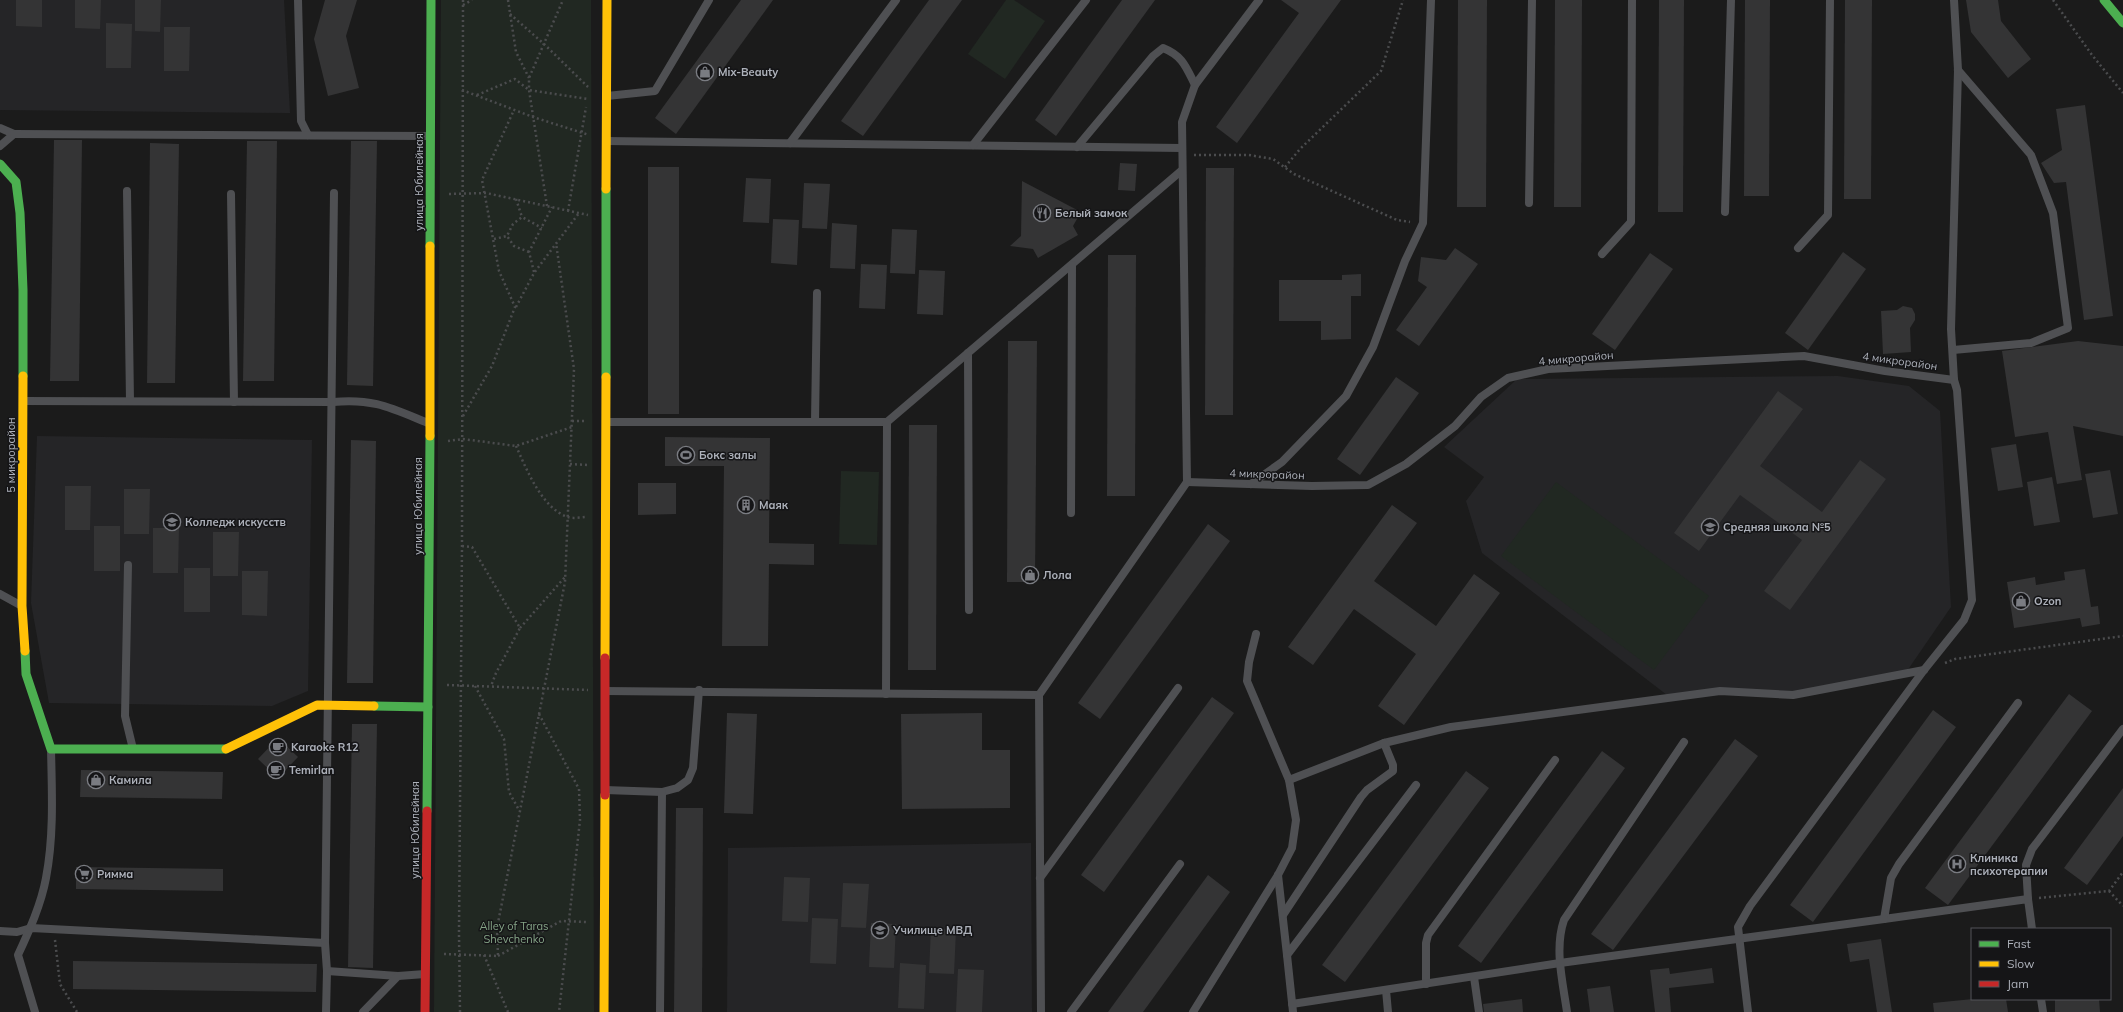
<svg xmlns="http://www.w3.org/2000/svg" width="2123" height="1012" font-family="Mulish,sans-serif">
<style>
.built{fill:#252527}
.green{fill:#212822}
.building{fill:#343435}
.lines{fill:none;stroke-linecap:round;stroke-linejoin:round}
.path{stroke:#4b4c4e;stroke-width:2.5;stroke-dasharray:2 3;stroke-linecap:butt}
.lane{stroke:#4f5053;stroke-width:8}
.fast{stroke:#4caf50;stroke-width:9}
.slow{stroke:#ffc107;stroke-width:9}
.jam{stroke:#c62828;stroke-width:9}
.labels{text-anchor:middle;stroke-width:3;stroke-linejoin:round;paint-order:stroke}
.poi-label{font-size:11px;font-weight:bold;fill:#adb1ba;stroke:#151517;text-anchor:start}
.street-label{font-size:11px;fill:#adb1ba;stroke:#151517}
.park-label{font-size:11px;fill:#85a487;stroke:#151517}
</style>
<rect width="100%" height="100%" fill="#1b1b1b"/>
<g class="built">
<polygon points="0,0 284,0 290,113 0,110"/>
<polygon points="1838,376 1909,386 1940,411 1951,607 1907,671 1788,693 1667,695 1482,553 1466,501 1484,477 1444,447 1517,379"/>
<polygon points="37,436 312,440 308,691 272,706 49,703 31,603"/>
<polygon points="1031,843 1032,1012 727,1012 728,848"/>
</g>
<g class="green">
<polygon points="441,0 591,0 594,1012 434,1012"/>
<polygon points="1006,0 1014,0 1045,21 1005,79 968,54"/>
<polygon points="841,471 879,472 877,545 839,544"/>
<polygon points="1556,482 1709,596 1654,670 1501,556"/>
</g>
<g class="building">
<polygon points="16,0 42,0 42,27 16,26"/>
<polygon points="75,0 101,0 100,29 75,28"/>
<polygon points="135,0 161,0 160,32 135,31"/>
<polygon points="325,0 357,0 346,36 359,88 328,96 314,39"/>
<polygon points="741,0 773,0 676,134 655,118"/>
<polygon points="929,0 962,0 863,136 841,121"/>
<polygon points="1122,0 1155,0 1056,136 1035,120"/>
<polygon points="1281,0 1341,0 1237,143 1216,127 1299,13"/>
<polygon points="1458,0 1487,0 1486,207 1457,207"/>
<polygon points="1555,0 1582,0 1581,207 1554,207"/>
<polygon points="1659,0 1684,0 1683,212 1658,212"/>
<polygon points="1745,0 1770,0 1769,196 1744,196"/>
<polygon points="1845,0 1872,0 1871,199 1844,199"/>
<polygon points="1966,0 1998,0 2001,21 2031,59 2008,78 1971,32"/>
<polygon points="106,23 132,24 131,68 106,68"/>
<polygon points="164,27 190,27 189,71 164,71"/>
<polygon points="2085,105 2113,316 2084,320 2066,182 2054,183 2041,163 2062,150 2056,109"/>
<polygon points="54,140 82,140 79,381 50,381"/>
<polygon points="247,141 277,141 274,381 243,381"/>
<polygon points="351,141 377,141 373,386 347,385"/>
<polygon points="150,143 179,144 175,383 147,383"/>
<polygon points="1120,163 1137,164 1135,191 1118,190"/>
<rect x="648" y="167" width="31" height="247"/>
<polygon points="1206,168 1234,168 1233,415 1205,415"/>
<polygon points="746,178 771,179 769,223 743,222"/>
<polygon points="1022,181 1081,212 1073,226 1078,235 1038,258 1033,249 1010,246 1021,236"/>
<polygon points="804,183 830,184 827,229 802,228"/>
<polygon points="773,219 799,220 797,265 771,263"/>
<polygon points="832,223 857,225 855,269 830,268"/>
<polygon points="892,229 917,230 915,274 890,273"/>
<polygon points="1455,248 1478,264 1419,346 1396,330 1427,287 1418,281 1421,257 1446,260"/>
<polygon points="1843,252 1866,269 1808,350 1785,333"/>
<polygon points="1650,253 1673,269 1615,350 1592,334"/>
<polygon points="1108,255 1136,255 1135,496 1107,496"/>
<polygon points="861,264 887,265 885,309 859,308"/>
<polygon points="919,270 945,271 943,315 917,314"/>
<polygon points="1361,274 1361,296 1351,296 1351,339 1321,340 1321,321 1279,321 1279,280 1342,280 1342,275"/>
<polygon points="1903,306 1912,308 1915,314 1915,320 1910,328 1911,352 1883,354 1881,311 1897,310"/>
<polygon points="1008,341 1037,341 1035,582 1007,582"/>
<polygon points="2078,341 2123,346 2123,436 2073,426 2082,480 2057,484 2048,432 2015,437 2002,351"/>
<polygon points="1396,377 1419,393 1360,475 1337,459"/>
<polygon points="1778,391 1803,409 1760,466 1822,512 1860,460 1886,479 1790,610 1764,591 1802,540 1740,495 1699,551 1674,533"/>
<polygon points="909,425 937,425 936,670 908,670"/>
<polygon points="665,437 770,438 769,543 814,544 814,565 769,564 768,646 722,646 724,466 665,466"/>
<polygon points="351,440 376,441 373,683 347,683"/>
<polygon points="2016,444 2023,487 1998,491 1991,448"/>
<polygon points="2110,470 2118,514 2093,518 2085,474"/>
<polygon points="2052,477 2060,522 2034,526 2027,482"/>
<polygon points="638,483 676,483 676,514 638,515"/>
<polygon points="65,486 91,486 90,530 65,530"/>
<polygon points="124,489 150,489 149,534 124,534"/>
<polygon points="1392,505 1417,523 1374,581 1436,626 1474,574 1500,593 1404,725 1378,706 1416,654 1354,609 1313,665 1288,647"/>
<polygon points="1208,524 1230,541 1100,719 1078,703"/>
<rect x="94" y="526" width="26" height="45"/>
<polygon points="153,528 179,528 178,573 153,573"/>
<polygon points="213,532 239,532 238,576 213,576"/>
<rect x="184" y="568" width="26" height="44"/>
<polygon points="2085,569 2091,607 2098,606 2100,624 2082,627 2080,618 2014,628 2007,582 2035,577 2036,585 2065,580 2064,572"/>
<polygon points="242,571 268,571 267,616 242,615"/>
<polygon points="2069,694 2092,711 1948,905 1925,888"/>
<polygon points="1212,697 1234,713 1104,892 1081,875"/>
<polygon points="1933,710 1956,727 1813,922 1790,905"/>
<polygon points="727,713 757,714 753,814 724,813"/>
<polygon points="982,713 982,750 1010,750 1010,808 902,809 901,714"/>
<polygon points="352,724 377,724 373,968 348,967"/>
<polygon points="278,738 298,757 278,778 258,759"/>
<polygon points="1735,739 1758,756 1613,950 1591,934"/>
<polygon points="1602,751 1625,768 1481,963 1458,946"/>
<polygon points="81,770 223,772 222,799 80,797"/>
<polygon points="1466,771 1489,788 1345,982 1322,965"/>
<polygon points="2123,788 2123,836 2087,885 2064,868"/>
<polygon points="676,808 703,808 702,1012 674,1012"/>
<polygon points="76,867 223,869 223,891 76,889"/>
<polygon points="1208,875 1230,892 1143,1012 1108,1012"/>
<polygon points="784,877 810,878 808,922 782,921"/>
<polygon points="843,883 869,884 866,928 841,927"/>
<polygon points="812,918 838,919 836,964 810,963"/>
<polygon points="871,923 896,924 894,968 869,967"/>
<polygon points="931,928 956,930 954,974 929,973"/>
<polygon points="1881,939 1892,1012 1877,1012 1869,959 1850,962 1847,944"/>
<polygon points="73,961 317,964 316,992 73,989"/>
<polygon points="900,963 926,965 924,1009 898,1008"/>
<polygon points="1669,968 1670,974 1712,968 1714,983 1669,988 1671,1012 1655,1012 1650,970"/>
<polygon points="958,969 984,970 982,1012 956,1012"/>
<polygon points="1610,986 1614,1012 1590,1012 1587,989"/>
<polygon points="1522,999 1523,1012 1484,1012 1483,1004"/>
<polygon points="1973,999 2006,999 2008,1012 1934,1012 1933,1003"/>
<polygon points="2055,999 2099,999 2100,1012 2055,1012"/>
</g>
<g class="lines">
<g class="path">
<polyline points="508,0 516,52 529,78"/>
<polyline points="2053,0 2092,55 2123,93"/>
<polyline points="463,5 472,0"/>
<polyline points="510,14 544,44 588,87"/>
<polyline points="462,90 533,117 589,135"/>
<polyline points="477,95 515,79 529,90 588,99"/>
<polyline points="1194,155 1249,155 1273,159 1294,174 1397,220 1410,222"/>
<polyline points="1285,167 1300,149 1381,71 1403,0"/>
<polyline points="449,194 486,193 588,215"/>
<polyline points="516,199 522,217"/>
<polyline points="547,206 529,90 529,78 563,0"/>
<polyline points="568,211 586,107"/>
<polyline points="494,239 507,236"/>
<polyline points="529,252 514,246 507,236 513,224 522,217 542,228"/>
<polyline points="534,272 529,252 552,207"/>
<polyline points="516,307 534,273 579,213"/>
<polyline points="463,416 492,366 515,307 499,271 482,180 514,110"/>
<polyline points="572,421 587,421"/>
<polyline points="448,441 463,439 516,446 572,427"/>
<path d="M516,446C526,468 542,509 568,517C573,519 581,517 587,517"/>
<polyline points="570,464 588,465"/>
<polyline points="462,546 472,547 520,628 496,673 491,686"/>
<polyline points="520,628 565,577"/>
<polyline points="1945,663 1955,659 2123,636"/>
<polyline points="447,685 588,690"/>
<polyline points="475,686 504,739 509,792 519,810"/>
<polyline points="539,714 579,789 580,820 559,1012"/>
<polyline points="2109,891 2123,906"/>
<polyline points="2039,898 2109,891 2123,872"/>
<polyline points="55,940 60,984 77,1012"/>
<polyline points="444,954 498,956 497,928 565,582 574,369 556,243"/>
<polyline points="484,955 508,1012"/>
<polyline points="498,956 561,921 586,922"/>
<polyline points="460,1012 459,933 462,546 463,0"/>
</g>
<g class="lane">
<polyline points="298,0 301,121 308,135"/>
<polyline points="607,96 655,91 709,0"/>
<polyline points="0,128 14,134 0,146"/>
<polyline points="14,134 429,136"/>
<polyline points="606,141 1182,148"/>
<polyline points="790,143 896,0"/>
<polyline points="973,145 1086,0"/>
<path d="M1077,147L1153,56L1163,48C1183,56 1186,67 1195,85"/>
<polyline points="127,191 130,401"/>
<polyline points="231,194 234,402"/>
<polyline points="1529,203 1532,0"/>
<polyline points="1725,212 1731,0"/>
<polyline points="1798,248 1828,215 1830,0"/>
<polyline points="1602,254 1631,222 1632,0"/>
<polyline points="1953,350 2031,343 2068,328 2053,213 2031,155 1958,70"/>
<polyline points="968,353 969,610"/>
<path d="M23,401L333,402C373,398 391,408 428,423"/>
<polyline points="815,421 817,293"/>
<polyline points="606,422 887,422 1181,171"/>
<polyline points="1187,482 1312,486 1368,485 1406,464 1455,426 1481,397 1508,378 1548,369 1804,356 1885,371 1954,380"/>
<polyline points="1251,484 1282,462 1346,396 1373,347 1405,261 1423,223 1431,0"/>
<polyline points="1071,513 1072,265"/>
<polyline points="128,565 125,716 133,749"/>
<polyline points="0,594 20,605"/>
<polyline points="605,691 1039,695 1187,482 1182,122 1195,85 1259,0"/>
<polyline points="886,694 887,422"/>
<polyline points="1039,695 1041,1012"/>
<polyline points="2018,703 1899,864 1891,878 1884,919 2028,899 2032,929"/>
<polyline points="1289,780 1384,743 1451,727 1720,691 1793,695 1924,670"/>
<polyline points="605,790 662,792 677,788 688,780 693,768 699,690"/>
<polyline points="1278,875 1287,955"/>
<polyline points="1040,878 1178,688"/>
<polyline points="2028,899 2026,865 2032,849 2123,729"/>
<polyline points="1283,915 1361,797 1367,790 1393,771 1393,765 1384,743"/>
<polyline points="0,931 17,932 31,928 325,943 334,193"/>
<polyline points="325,943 327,971 398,976"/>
<polyline points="1474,977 1479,1012"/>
<polyline points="1426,984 1426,943 1428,935 1555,760"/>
<polyline points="1386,990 1388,1012"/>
<polyline points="2041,999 2043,1012"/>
<polyline points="1292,1004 1560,963 1884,919"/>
<path d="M35,1012L18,955C29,931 41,905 46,878C54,836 52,792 51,750"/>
<polyline points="326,1012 327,971"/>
<polyline points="363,1012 398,976 425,974"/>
<polyline points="660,1012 662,792"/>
<polyline points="1071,1012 1180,864"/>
<polyline points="1193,1012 1278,875 1292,848 1296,820 1289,780 1247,681 1249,662 1256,634"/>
<polyline points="1293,1012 1287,955 1416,785"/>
<path d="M1567,1012C1563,983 1554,949 1564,920L1684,742"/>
<polyline points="1748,1012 1738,927 1750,906 1924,670 1964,620 1972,600 1957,390 1954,380 1951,329 1958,70 1954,0"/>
</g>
<g class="fast">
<polyline points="2104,0 2123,23"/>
<polyline points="0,164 16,182 20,213 23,290 23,376"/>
<polyline points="430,246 431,0"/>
<polyline points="606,377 606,189"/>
<polyline points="25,651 26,674 51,749 226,749"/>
<polyline points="374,706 428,707"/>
<polyline points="427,811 430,436"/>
</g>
<g class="slow">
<polyline points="606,189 607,0"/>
<polyline points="23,376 22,606 25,651"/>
<polyline points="430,436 430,246"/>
<polyline points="605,658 606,377"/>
<polyline points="226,749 317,705 374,706"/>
<polyline points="604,1012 605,795"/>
</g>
<g class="jam">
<polyline points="605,795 605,658"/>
<polyline points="425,1012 427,811"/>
</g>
</g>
<defs>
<symbol id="shop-ring" viewBox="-11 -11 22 22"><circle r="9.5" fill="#151517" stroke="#7a7c82" stroke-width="1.5"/><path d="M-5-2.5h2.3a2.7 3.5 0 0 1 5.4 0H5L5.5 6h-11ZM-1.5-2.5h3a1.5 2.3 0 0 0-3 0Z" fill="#7a7c82"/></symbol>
<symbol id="restaurant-ring" viewBox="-11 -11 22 22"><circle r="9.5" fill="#151517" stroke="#7a7c82" stroke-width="1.5"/><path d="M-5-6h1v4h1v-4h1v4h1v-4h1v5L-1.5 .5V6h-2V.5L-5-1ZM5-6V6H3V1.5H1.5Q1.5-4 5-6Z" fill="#7a7c82"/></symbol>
<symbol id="stadium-ring" viewBox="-11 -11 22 22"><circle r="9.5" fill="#151517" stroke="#7a7c82" stroke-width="1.5"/><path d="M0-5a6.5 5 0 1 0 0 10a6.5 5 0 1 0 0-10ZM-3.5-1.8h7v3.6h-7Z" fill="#7a7c82"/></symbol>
<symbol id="building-ring" viewBox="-11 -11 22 22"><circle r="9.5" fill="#151517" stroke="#7a7c82" stroke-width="1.5"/><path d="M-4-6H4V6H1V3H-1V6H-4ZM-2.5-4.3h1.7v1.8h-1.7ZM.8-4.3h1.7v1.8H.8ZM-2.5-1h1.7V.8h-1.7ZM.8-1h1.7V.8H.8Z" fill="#7a7c82"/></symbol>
<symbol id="university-ring" viewBox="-11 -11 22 22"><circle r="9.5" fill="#151517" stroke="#7a7c82" stroke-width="1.5"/><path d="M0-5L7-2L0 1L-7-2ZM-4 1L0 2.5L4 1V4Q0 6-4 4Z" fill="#7a7c82"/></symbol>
<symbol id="school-ring" viewBox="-11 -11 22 22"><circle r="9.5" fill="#151517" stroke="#7a7c82" stroke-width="1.5"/><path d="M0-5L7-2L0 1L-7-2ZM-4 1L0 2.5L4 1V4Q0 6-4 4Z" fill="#7a7c82"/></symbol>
<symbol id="cafe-ring" viewBox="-11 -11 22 22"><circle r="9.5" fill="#151517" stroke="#7a7c82" stroke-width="1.5"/><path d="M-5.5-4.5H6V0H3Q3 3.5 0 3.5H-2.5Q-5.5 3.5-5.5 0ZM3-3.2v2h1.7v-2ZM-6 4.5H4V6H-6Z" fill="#7a7c82"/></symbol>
<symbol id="hospital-ring" viewBox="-11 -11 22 22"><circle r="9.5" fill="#151517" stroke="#7a7c82" stroke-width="1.5"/><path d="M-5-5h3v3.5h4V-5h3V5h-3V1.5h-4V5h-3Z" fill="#7a7c82"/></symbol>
<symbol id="supermarket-ring" viewBox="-11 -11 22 22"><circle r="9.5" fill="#151517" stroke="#7a7c82" stroke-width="1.5"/><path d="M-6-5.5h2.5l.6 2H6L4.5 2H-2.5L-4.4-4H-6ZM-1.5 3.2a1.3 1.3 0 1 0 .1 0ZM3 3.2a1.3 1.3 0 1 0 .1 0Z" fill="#7a7c82"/></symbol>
</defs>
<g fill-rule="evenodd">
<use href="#shop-ring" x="695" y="62" width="20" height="20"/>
<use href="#restaurant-ring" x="1032" y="203" width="20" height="20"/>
<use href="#stadium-ring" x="676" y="445" width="20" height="20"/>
<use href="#building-ring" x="736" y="495" width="20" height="20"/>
<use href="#university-ring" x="162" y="512" width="20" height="20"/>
<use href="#school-ring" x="1700" y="517" width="20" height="20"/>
<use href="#shop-ring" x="1020" y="565" width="20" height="20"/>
<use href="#shop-ring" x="2011" y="591" width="20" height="20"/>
<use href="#cafe-ring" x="268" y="737" width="20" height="20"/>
<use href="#cafe-ring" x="266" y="760" width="20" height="20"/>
<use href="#shop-ring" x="86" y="770" width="20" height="20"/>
<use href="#hospital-ring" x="1947" y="854" width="20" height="20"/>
<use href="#supermarket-ring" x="74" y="864" width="20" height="20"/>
<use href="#university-ring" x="870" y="920" width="20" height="20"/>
</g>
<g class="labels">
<g class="poi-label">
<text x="718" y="76">Mix-Beauty</text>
<text x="1055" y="217">Белый замок</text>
<text x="699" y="459">Бокс залы</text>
<text x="759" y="509">Маяк</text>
<text x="185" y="526">Колледж искусств</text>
<text x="1723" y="531">Средняя школа №5</text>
<text x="1043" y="579">Лола</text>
<text x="2034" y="605">Ozon</text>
<text x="291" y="751">Karaoke R12</text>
<text x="289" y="774">Temirlan</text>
<text x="109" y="784">Камила</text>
<text x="1970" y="862">Клиника<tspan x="1970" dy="13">психотерапии</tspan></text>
<text x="97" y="878">Римма</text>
<text x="893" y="934">Училище МВД</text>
</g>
<g class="street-label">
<text transform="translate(419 182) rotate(-90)" y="4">улица Юбилейная</text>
<text transform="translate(1576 358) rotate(-5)" y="4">4 микрорайон</text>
<text transform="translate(1900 361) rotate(8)" y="4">4 микрорайон</text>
<text transform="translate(11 455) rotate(-90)" y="4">5 микрорайон</text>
<text transform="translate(1267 474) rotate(2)" y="4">4 микрорайон</text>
<text transform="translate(418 506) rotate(-90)" y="4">улица Юбилейная</text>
<text transform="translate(415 830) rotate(-90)" y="4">улица Юбилейная</text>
</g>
<g class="park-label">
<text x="514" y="930">Alley of Taras<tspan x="514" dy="13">Shevchenko</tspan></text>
</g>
</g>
<rect x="1971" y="928" width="140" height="72" fill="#151517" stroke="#525358"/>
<rect x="1979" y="941" width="20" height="6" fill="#4caf50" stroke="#525358"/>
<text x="2007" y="948" font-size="12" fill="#adb1ba">Fast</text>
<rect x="1979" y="961" width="20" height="6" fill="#ffc107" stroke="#525358"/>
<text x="2007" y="968" font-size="12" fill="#adb1ba">Slow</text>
<rect x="1979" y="981" width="20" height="6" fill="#c62828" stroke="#525358"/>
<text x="2007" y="988" font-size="12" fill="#adb1ba">Jam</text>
</svg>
